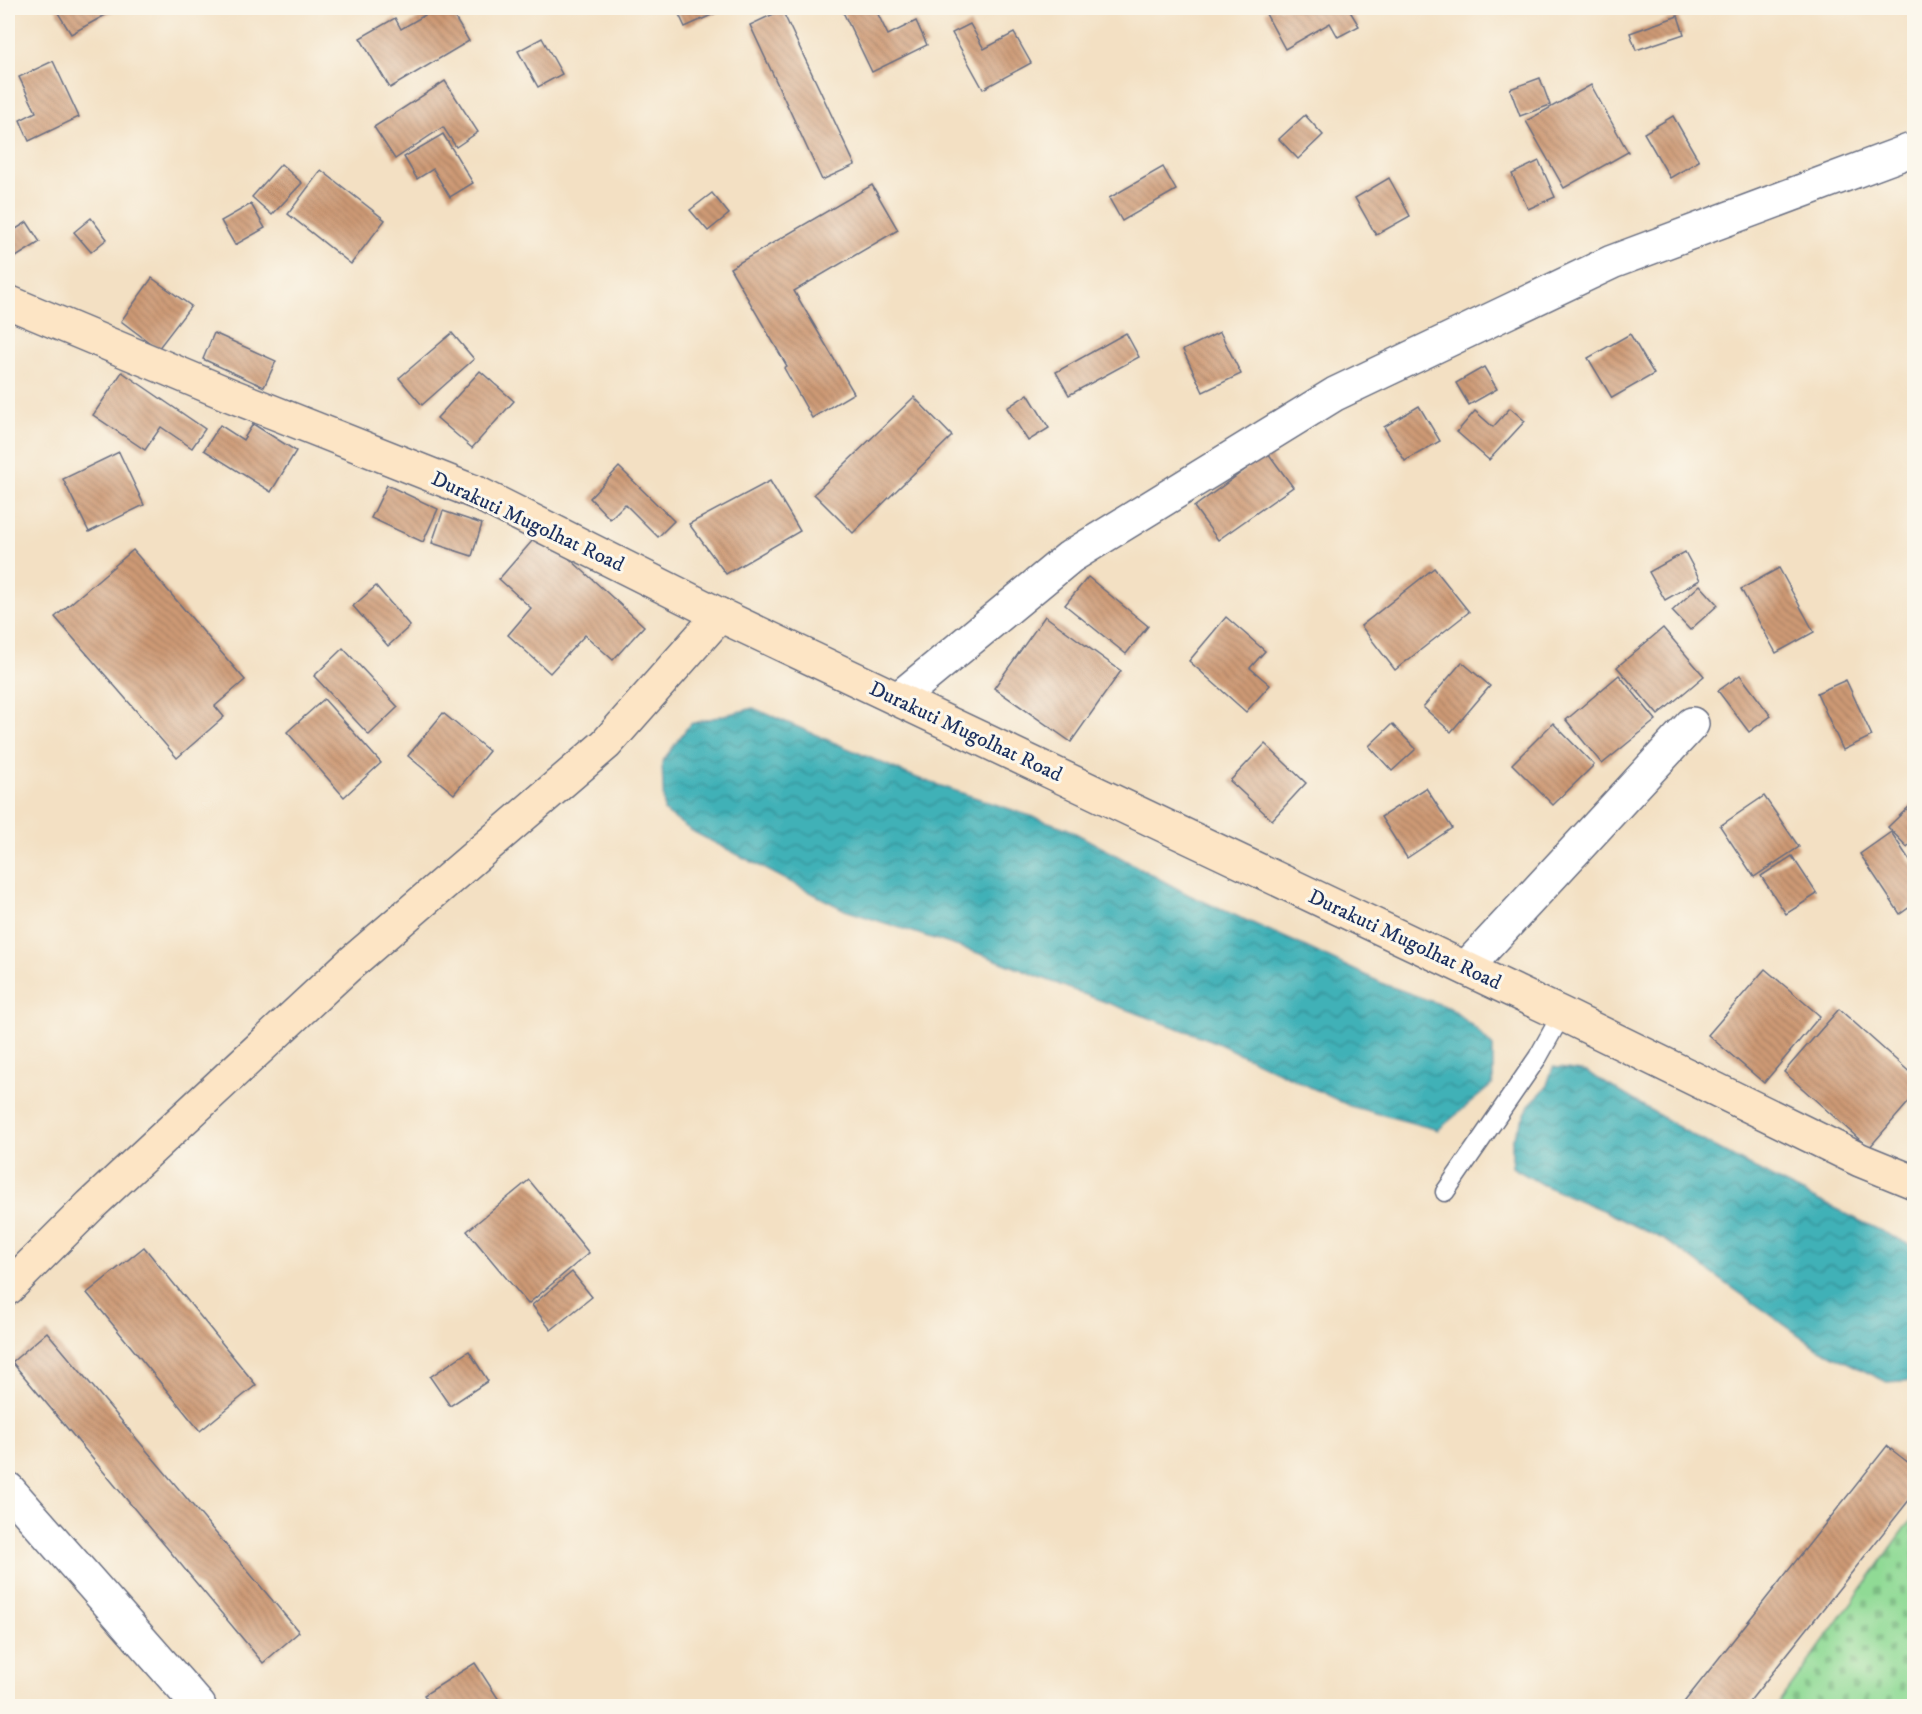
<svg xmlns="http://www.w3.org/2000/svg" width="1922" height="1714" font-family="'IM FELL DW Pica',serif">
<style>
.cemetery{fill:url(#cemetery-stones);stroke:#56847a;stroke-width:1.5}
.water{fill:url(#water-waves);stroke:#2e708a;stroke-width:1.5}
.building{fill:url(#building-back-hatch)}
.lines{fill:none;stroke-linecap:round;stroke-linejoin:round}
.lane-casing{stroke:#676d81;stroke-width:21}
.street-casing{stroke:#676d81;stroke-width:36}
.secondary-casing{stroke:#676d81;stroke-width:36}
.lane{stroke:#fff;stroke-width:18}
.street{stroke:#fff;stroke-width:33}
.secondary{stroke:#fde5c5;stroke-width:33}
.labels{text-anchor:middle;stroke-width:6;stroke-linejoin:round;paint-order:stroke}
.street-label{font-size:21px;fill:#1b2f5e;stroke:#fbf7ec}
</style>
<defs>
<pattern id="cemetery-stones" width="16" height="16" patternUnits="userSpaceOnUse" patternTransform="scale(1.5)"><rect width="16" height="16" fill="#90da95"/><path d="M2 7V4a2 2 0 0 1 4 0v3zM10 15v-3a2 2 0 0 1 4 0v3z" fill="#7cbb83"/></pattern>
<pattern id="water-waves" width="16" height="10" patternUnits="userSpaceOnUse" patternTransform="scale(1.5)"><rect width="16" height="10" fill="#40b1b7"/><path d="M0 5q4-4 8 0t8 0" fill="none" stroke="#359098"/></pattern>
<pattern id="building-back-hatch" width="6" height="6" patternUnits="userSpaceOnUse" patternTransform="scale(1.5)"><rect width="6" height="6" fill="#ce9a75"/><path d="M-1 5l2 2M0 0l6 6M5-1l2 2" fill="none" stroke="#a67e63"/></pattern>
</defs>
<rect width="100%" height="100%" fill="#fbf7ec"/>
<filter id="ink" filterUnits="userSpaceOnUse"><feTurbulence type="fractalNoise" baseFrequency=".0167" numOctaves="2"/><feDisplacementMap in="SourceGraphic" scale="12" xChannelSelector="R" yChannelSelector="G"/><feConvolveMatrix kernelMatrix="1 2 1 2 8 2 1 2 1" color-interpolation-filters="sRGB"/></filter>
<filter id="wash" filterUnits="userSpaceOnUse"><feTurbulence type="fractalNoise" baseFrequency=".008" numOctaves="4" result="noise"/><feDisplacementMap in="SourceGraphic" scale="24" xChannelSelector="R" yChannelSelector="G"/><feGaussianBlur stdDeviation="1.35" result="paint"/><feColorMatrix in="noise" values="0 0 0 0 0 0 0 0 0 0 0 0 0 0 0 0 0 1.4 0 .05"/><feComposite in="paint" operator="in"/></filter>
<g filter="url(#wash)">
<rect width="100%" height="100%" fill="#f3e0c3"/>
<polygon class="cemetery" points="1914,1516 1914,1706 1777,1706"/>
<g class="water">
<polygon points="753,708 917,778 1066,828 1189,895 1295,942 1386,985 1450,1008 1476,1029 1493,1047 1493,1084 1438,1130 1350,1106 1211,1040 1086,995 981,954 845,910 692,831 664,811 662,762 690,724"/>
<polygon points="1553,1067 1587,1072 1690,1134 1776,1180 1914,1247 1914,1380 1887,1382 1816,1347 1665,1240 1602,1210 1543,1185 1512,1167 1512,1140 1530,1104 1546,1088"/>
</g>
<g id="blocks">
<g class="building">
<polygon points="55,8 118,8 71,34"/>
<polygon points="437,8 449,8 469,41 390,88 360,38 395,18 401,29"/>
<polygon points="676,8 727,8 685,27"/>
<polygon points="841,8 875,8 888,35 916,21 927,45 872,72"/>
<polygon points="1272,8 1348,8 1359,26 1338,37 1330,23 1285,49 1265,12"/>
<polygon points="782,10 855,165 822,180 750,25"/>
<polygon points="1678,16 1684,34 1636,50 1630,33"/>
<polygon points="970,24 984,49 1014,33 1031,63 983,89 952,33"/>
<polygon points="542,38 562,74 538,87 518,51"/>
<polygon points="53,61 79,117 29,141 20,120 36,112 19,77"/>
<polygon points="1540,78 1550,105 1520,116 1510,89"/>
<polygon points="445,81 478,132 456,147 443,127 395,159 374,127"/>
<polygon points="1591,85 1628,152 1564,188 1526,121"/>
<polygon points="1305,115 1323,135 1298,159 1279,139"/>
<polygon points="1673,116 1699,161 1670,178 1644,133"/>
<polygon points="443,134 473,183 450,197 433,169 417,179 404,157"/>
<polygon points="1539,161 1555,197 1528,209 1512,174"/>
<polygon points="281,164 302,183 272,215 252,197"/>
<polygon points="1163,167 1176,190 1122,221 1109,198"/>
<polygon points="321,170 385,220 351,264 288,214"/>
<polygon points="1389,178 1410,216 1376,235 1355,198"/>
<polygon points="872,185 898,230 794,291 854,393 812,418 784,368 787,366 730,268"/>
<polygon points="712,193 729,214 708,231 690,210"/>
<polygon points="251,204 265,228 235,245 221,221"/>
<polygon points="91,218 107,239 91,252 74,232"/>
<polygon points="27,222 40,242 8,262 8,234"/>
<polygon points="152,278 191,306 158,349 121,321"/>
<polygon points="1220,332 1241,374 1203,392 1183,350"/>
<polygon points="214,333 276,361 264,387 203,359"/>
<polygon points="452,333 474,359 422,405 399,378"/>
<polygon points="1126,333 1139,357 1069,395 1056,372"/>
<polygon points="1630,334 1654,374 1612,398 1588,358"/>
<polygon points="1484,367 1497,389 1469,405 1456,383"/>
<polygon points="480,371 514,401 472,448 437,418"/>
<polygon points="122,372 205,429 192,448 161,427 145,450 93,415"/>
<polygon points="1028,394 1049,428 1028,441 1007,408"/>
<polygon points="914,397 952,436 853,533 814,494"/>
<polygon points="1419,406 1440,441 1405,461 1384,427"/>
<polygon points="1510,408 1525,421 1489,460 1457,432 1475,411 1493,427"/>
<polygon points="253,424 296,451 271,492 204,450 220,425 243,440"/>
<polygon points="119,452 144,505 89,532 63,479"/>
<polygon points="1268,453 1293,487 1218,540 1194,507"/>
<polygon points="619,467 674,521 658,537 625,504 610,519 590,498"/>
<polygon points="770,481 800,531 726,574 689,524"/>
<polygon points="387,485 438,509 423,542 371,518"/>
<polygon points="443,511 482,524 472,556 432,543"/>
<polygon points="540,532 644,626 613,660 585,635 550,673 508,635 531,608 499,579"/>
<polygon points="133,550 245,680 215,706 224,717 177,758 55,617"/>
<polygon points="1685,552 1700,580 1665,600 1649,572"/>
<polygon points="1434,568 1469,612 1395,670 1361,626"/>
<polygon points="1779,568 1814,632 1776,653 1741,589"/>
<polygon points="1088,577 1148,626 1126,654 1065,605"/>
<polygon points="1700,585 1718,605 1690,630 1672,611"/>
<polygon points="376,586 410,626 388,646 353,606"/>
<polygon points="1045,616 1121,671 1071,742 994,688"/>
<polygon points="1226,617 1265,651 1250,668 1270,685 1246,712 1189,661"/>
<polygon points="1663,628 1704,676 1658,715 1617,667"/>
<polygon points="343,648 398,707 369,735 314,676"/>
<polygon points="1462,662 1490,686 1451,732 1423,707"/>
<polygon points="1619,675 1656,720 1602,764 1566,720"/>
<polygon points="1740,675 1771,716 1749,732 1718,691"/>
<polygon points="1846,680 1872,736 1843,750 1817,693"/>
<polygon points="324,699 381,763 344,797 287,732"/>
<polygon points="443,713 489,751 454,794 408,756"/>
<polygon points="1553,723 1594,765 1553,805 1512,764"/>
<polygon points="1392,724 1416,749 1392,771 1369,746"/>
<polygon points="1265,744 1306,783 1272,820 1230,781"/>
<polygon points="1426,788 1452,828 1407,858 1381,817"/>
<polygon points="1764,796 1799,847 1754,877 1720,826"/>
<polygon points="1914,802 1914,840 1907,847 1888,827"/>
<polygon points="1891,832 1914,867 1914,904 1900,914 1860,854"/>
<polygon points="1792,856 1817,894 1786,914 1761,876"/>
<polygon points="1765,969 1820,1016 1764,1083 1708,1035"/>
<polygon points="1839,1009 1914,1076 1914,1096 1869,1148 1784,1072"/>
<polygon points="529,1180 589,1253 528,1304 467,1231"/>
<polygon points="144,1247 256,1385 200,1431 87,1293"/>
<polygon points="572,1272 592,1297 551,1330 532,1305"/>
<polygon points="47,1332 299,1632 263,1663 12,1362"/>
<polygon points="469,1351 488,1381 450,1406 430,1377"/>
<polygon points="1887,1446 1914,1467 1914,1494 1746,1706 1681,1706"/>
<polygon points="475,1663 503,1706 431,1706 424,1695"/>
</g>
</g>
</g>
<g filter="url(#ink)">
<use href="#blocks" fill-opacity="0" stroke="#676d81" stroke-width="1.5"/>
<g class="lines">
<defs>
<polyline id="lane" points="1445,1192 1538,1057 1562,1014"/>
<g id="street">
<polyline points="898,699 1070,557 1335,394 1612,262 1914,149"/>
<polyline points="1466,968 1692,724"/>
<polyline points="8,1489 199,1706"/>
</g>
<g id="secondary">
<polyline points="8,302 230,395 477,493 720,615 1562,1014 1860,1160 1914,1182"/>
<polyline points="8,1288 91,1205 350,964 606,744 720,615"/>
</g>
</defs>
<use href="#lane" class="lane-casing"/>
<use href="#street" class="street-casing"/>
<use href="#secondary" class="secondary-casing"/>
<use href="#lane" class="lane"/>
<use href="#street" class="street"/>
<use href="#secondary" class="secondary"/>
</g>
</g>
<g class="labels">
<g class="street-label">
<text transform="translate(528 521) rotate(25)" y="7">Durakuti Mugolhat Road</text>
<text transform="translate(966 731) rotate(25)" y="7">Durakuti Mugolhat Road</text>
<text transform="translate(1405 939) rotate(25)" y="7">Durakuti Mugolhat Road</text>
</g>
</g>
<rect width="1922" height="1714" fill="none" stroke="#fbf7ec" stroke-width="30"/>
</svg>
